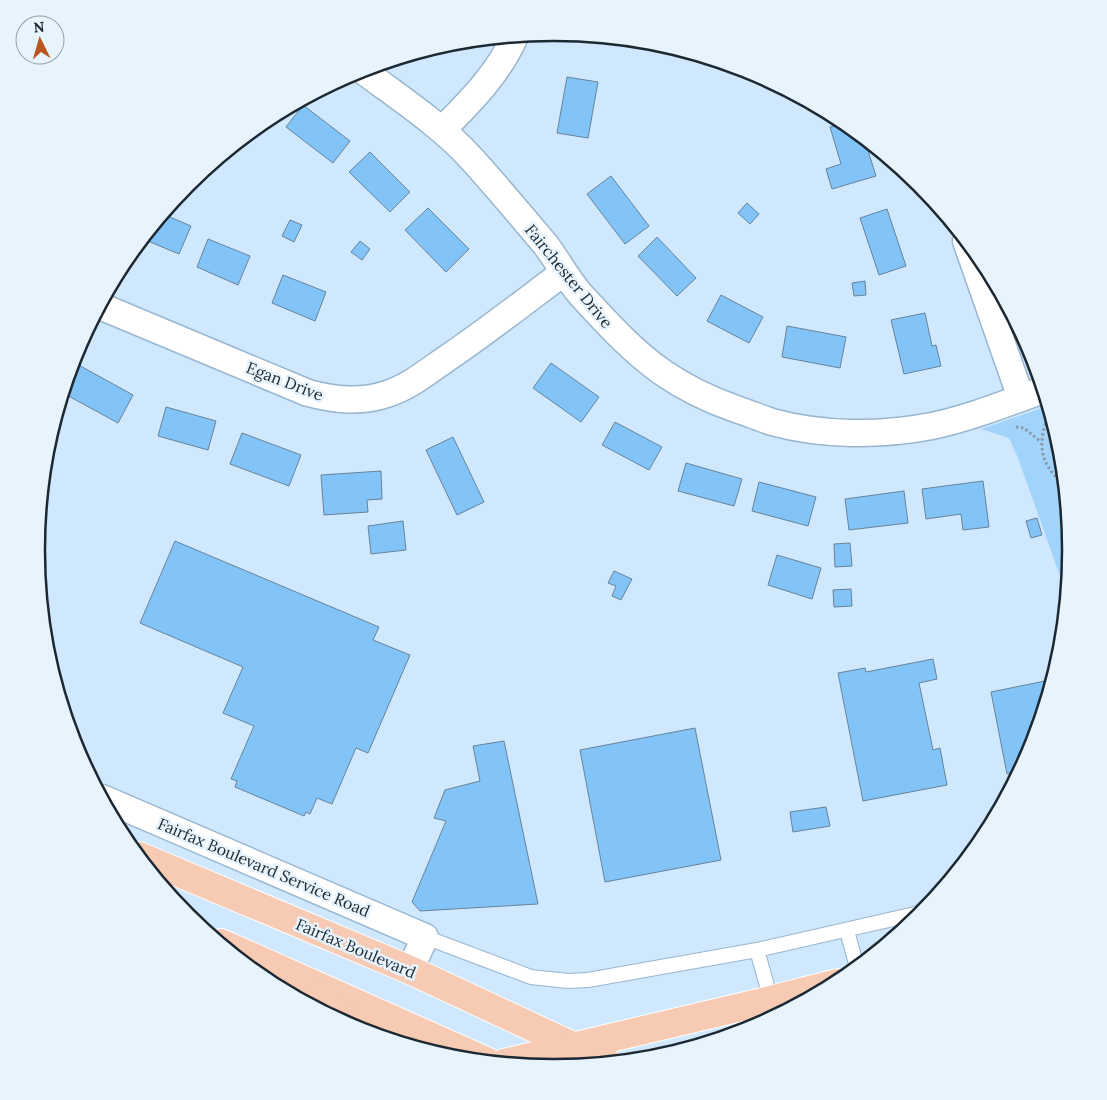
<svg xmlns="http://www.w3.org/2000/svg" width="1107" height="1100" font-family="Lora,serif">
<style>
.green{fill:#a2d3fa}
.building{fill:#83c4f8;stroke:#66839a}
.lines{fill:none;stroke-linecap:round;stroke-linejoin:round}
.lane-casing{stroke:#98b6cf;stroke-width:16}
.street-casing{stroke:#98b6cf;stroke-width:29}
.primary-casing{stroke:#fff;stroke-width:30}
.path{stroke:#879bab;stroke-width:3;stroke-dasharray:2.5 2.5;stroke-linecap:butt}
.lane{stroke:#fff;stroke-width:14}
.street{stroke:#fff;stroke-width:26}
.primary{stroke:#f7cab4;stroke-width:28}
.labels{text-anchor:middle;stroke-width:5;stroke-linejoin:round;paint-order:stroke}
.street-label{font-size:16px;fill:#1d2932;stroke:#e7f4fe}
.rim{fill:none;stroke:#1d2932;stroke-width:2.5}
</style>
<rect width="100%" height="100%" fill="#cfe8fd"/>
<polygon class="green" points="1048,406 1061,449 1071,550 1069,574 1060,576 1018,458 1009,438 981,429"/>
<g class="building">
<polygon points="567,77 598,82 588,138 557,133"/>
<polygon points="303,105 350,141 333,163 286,127"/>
<polygon points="845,123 864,138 876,176 832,189 826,169 841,164 830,127"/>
<polygon points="370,152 410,192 390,212 349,172"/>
<polygon points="611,176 649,226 625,244 587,194"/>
<polygon points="747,203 759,214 750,224 738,213"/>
<polygon points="428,208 469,249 446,272 405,230"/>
<polygon points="887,209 906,266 879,275 860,218"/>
<polygon points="163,214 191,226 179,254 143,239"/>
<polygon points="290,220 302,225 294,242 282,236"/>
<polygon points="657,237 696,278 677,296 638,256"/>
<polygon points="208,239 250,256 238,285 197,267"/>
<polygon points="360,241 370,249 362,260 351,252"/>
<polygon points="283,275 326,292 315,321 272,303"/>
<polygon points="865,281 866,295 854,296 852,283"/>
<polygon points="721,295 763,317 749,343 707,321"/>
<polygon points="925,313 932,346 936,345 941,366 904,374 891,320"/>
<polygon points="787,326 846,337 840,368 782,357"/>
<polygon points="75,363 133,395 118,423 63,393 68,375"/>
<polygon points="551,363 599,397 581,422 533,388"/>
<polygon points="166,407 216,421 208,450 158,436"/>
<polygon points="615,422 662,447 649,470 602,445"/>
<polygon points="242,433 301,455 289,486 230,464"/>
<polygon points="453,437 484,502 457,515 426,450"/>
<polygon points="686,463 742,479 734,506 678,491"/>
<polygon points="381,471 382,499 367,500 368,512 324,515 321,475"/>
<polygon points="983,481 989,527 963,530 961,514 926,519 922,489"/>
<polygon points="759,482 816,497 808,526 752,511"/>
<polygon points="904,491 908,523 849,530 845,499"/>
<polygon points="1037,518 1042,535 1031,538 1026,521"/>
<polygon points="403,521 406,550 371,554 368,526"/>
<polygon points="175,541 379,627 373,640 410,655 368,753 356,748 332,804 317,798 310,814 306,812 304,816 235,787 237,781 231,779 254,726 223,713 243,667 140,623"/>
<polygon points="850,543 852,566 835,567 834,544"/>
<polygon points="777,555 821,568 812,599 768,585"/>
<polygon points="614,571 632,579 621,600 612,596 616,586 608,583"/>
<polygon points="851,589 852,606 834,607 833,590"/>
<polygon points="933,659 937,679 919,683 933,750 940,748 947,785 863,801 838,673 865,668 866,672"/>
<polygon points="1045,681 1048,695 1031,748 1019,771 1007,774 991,692"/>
<polygon points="695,728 721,860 605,882 580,750"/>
<polygon points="504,741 538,904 420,911 412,902 446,821 434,818 445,790 480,781 473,746"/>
<polygon points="826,807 830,826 793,832 790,812"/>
</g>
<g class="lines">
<defs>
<g id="lane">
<polyline points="847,931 857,967"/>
<polyline points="425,937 531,977 568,981 588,980 757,950 915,914 924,910"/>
<polyline points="757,950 771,1000"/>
</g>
<g id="street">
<path d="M362,70C398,97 438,123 469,156C495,184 520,215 545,244C558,261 567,279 581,295C606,322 632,351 662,372C685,388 710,400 736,409C748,413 760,418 772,422C823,436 880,436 932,426C970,418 1007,403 1043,390"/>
<path d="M442,130C470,102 499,73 515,36"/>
<polyline points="966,241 1021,398"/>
<path d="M100,306L308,393C335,400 360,403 387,394C409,387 427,372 446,359C486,332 524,302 563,273"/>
<polyline points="102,798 425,937 410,970"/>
</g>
<g id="primary">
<polyline points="139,856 410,970 607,1062"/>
<polyline points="221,943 486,1061"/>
<path d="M320,989C330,999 339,1009 344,1022"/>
<polyline points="504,1063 771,1000 837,983"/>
</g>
</defs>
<use href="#lane" class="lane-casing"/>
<use href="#street" class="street-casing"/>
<use href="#primary" class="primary-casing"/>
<g class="path">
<path d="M1049,414C1037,443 1039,464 1064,484"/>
<polyline points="1016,427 1024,428 1041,442"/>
</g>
<use href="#lane" class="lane"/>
<use href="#street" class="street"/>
<use href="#primary" class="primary"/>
</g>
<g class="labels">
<g class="street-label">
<text transform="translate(569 276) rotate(51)" y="6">Fairchester Drive</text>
<text transform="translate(285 381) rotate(21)" y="6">Egan Drive</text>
<text transform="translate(264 867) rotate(23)" y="6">Fairfax Boulevard Service Road</text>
<text transform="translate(356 948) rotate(23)" y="6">Fairfax Boulevard</text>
</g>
</g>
<path d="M0 0H1107V1100H0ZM553 41H554A508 508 0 0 1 1062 549V551A508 508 0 0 1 554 1059H553A508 508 0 0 1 45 551V549A508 508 0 0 1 553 41Z" fill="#e7f4fe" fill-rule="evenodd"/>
<path class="rim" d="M553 41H554A508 508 0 0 1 1062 549V551A508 508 0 0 1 554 1059H553A508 508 0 0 1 45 551V549A508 508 0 0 1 553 41Z"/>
<g transform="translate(40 40) rotate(355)"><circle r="24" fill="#e7f4fe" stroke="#96a3ac"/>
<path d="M0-4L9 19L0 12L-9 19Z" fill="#ba571e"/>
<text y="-8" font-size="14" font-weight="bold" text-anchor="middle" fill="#1d2932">N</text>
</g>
</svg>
